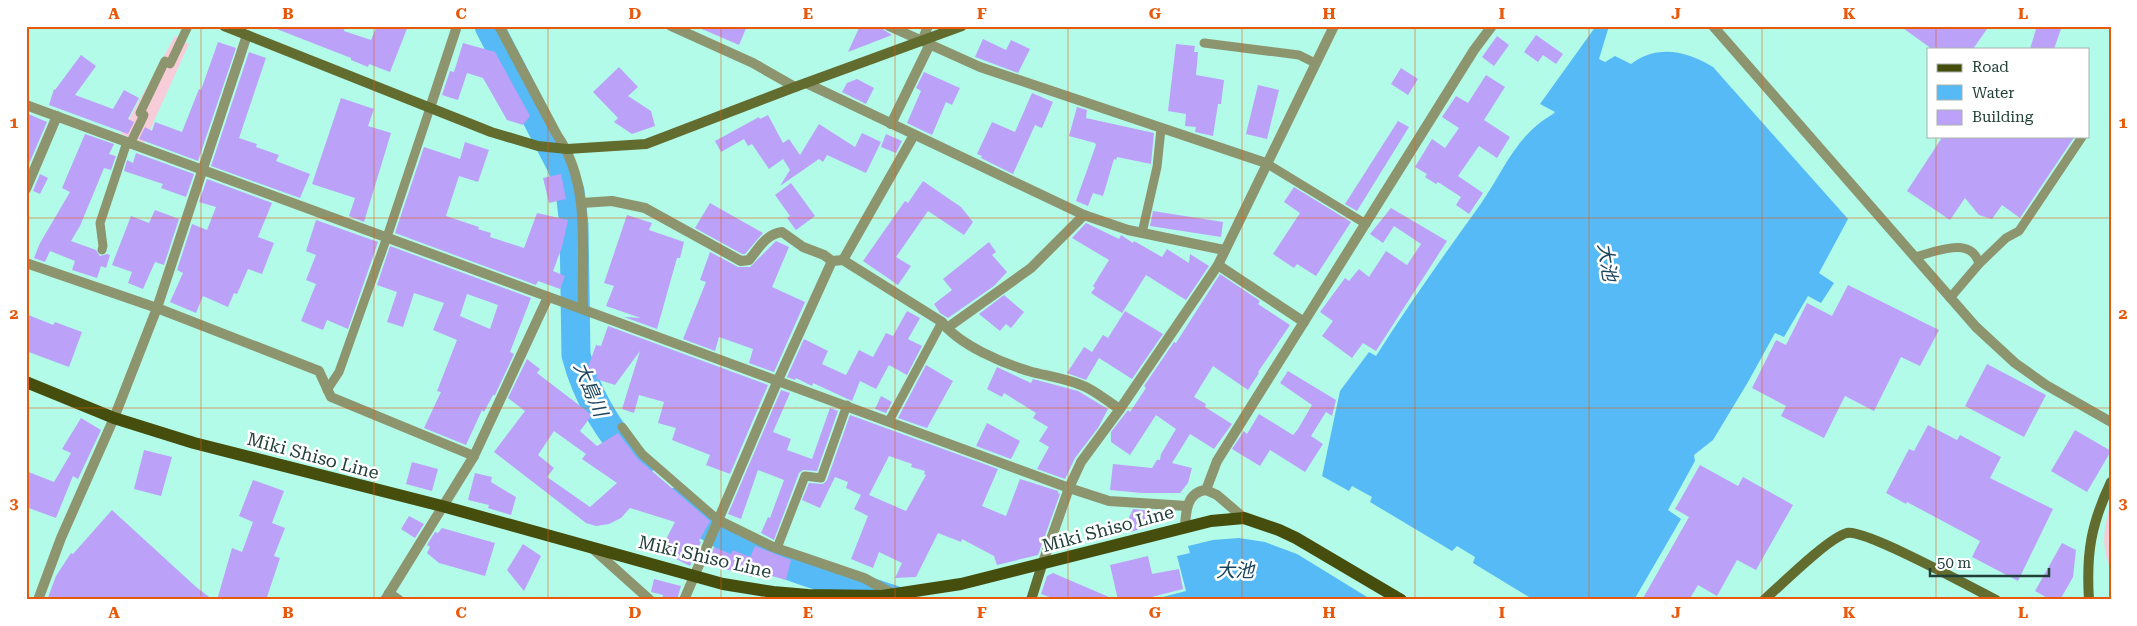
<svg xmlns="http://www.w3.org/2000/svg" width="2137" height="626" font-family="'Roboto Serif','Noto Sans JP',serif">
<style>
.green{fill:#f7cdda}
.water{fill:#55baf5}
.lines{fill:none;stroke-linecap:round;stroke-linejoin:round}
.river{stroke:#55baf5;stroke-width:29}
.building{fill:#bca1f9;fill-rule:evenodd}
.lane{stroke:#8d956e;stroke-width:9}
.street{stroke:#8d956e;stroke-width:10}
.secondary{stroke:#626c2f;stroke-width:10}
.primary{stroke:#454e0c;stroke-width:12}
.grid{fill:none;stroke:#e8590c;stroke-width:1;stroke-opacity:0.55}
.labels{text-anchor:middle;stroke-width:5;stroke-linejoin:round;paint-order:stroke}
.street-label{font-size:18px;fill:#223f38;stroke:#fff}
.water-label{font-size:19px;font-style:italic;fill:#1b455e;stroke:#fff}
.neatline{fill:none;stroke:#e8590c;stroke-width:2}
.grid-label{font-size:16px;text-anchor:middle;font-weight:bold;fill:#e8590c}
</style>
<rect width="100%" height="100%" fill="#b3fbe9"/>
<g class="green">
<polygon points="175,36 189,44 144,143 121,134"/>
<path d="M2111,502V570C2100,545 2104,527 2111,502Z"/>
</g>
<g class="water">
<path d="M1596,26H1609L1599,59L1605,62L1615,56L1631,64C1657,44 1687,51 1713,67L1848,219L1819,273L1834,283L1821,303L1808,296L1784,337L1775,333L1748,382L1713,440L1694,455L1695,461L1668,510L1681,519L1634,600H1546L1541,597L1539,600H1534L1473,563L1475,557L1457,546L1452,551L1370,502L1372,497L1352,486L1349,491L1322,476L1340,391L1369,352L1376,356C1409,304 1444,255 1480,205C1504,171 1515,136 1553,114L1555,112L1540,104Z"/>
<polygon points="1239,538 1265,542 1297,554 1372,600 1151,600 1186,591 1177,556 1190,553 1188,546 1213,540"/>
</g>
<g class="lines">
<g class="river">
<path d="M489,26L561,165L570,191L574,225L576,355C587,398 610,433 639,466"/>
<path d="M677,502C736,557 820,575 894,600"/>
</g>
</g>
<g class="building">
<polygon points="269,26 345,26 344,31 371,40 377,26 408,26 390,72 369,64 368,67 351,60 351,58"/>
<polygon points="695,26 747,26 739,45"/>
<polygon points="860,26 882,26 884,30 892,35 848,52"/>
<polygon points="1900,26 1989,26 1973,49 1932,49"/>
<polygon points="2037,26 2062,26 2054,49 2030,49"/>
<polygon points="1536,35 1563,54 1556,64 1543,55 1538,62 1524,52"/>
<polygon points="1497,36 1509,45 1494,66 1482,57"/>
<polygon points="983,39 1006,50 1011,40 1030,49 1018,73 975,57"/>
<polygon points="218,42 236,48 198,161 139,139 145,127 152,131 155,122 182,132 199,89 201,90"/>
<polygon points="463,43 495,52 530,116 523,125 507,120 483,78 467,73 458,100 442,95 450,71 454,72"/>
<polygon points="1176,44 1195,46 1194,52 1198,52 1196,75 1224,80 1221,104 1218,104 1213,136 1195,132 1196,127 1185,126 1186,114 1168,111"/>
<polygon points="249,52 266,58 239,138 257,144 256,147 279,155 276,161 310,174 300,198 211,166"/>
<polygon points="81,55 96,66 75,95 113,109 124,90 139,98 128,119 134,122 128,134 49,105 54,89 55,90"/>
<polygon points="619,67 638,87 628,96 651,111 655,126 632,134 614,122 618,118 593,92"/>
<polygon points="1401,68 1418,79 1408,95 1391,84"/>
<polygon points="924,72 960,88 952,105 946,102 932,135 907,123 921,91 916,88"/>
<polygon points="1486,75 1505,87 1484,120 1510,137 1497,158 1479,146 1458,176 1483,193 1469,214 1456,205 1461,197 1438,182 1436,184 1425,177 1427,174 1415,167 1432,139 1445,148 1459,128 1442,117 1456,96 1468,103"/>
<polygon points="857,79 874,88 866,104 842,92 847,83"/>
<polygon points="1258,85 1279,90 1267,139 1246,134"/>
<polygon points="1032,93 1053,102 1042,128 1035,125 1013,174 981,158 982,156 977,154 992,122 1015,132"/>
<polygon points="341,98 374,109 368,126 391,133 364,222 349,216 355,198 312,184"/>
<polygon points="1077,107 1087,110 1086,118 1154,133 1151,164 1117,157 1116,160 1114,159 1103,196 1093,193 1088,206 1076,201 1096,145 1095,143 1069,136"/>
<polygon points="26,113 47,122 26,171"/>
<polygon points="768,115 783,143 789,139 800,155 819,124 855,147 862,133 881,142 866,173 827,155 823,162 819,159 780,186 790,170 783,159 769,169 752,144 748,146 744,139 721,152 715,141 759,117 760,119"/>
<polygon points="1398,121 1409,127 1357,211 1345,204"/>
<polygon points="85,134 114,144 109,154 116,156 111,170 104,168 80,226 71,241 96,250 100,256 107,254 110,255 106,268 101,266 97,278 72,270 75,261 50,251 45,262 34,258 40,243 70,192 62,188"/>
<polygon points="886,134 902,141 896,153 881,147"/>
<polygon points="1943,136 2075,136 2020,218 2002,205 1992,219 1979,215 1965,198 1950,220 1907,191"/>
<polygon points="465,142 489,150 478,182 459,176 446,216 479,227 478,229 491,233 490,237 524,248 537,213 568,220 562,247 553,271 565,276 560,289 538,281 536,285 395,233 424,147 460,159"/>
<polygon points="136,153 194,174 186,197 161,188 163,184 124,171 127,160 133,163"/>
<polygon points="40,174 48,178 40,194 33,191"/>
<polygon points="561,174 566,199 549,203 543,178"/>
<polygon points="207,179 272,203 258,237 274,243 262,274 248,269 237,294 234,293 228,307 203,296 196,313 170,302 183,273 177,270 192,224 207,230 216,207 199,202"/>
<polygon points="923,181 961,207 973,222 964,235 928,211 896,257 911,266 898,285 863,261 905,201 908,203"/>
<polygon points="791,183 815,216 796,230 787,218 790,216 775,195"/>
<polygon points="1294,187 1351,222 1316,276 1297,264 1294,268 1273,254 1300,213 1284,202"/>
<polygon points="710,203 763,233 745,254 742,254 695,228"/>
<polygon points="1391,208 1447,241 1376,351 1363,343 1352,358 1322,336 1333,321 1320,312 1345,278 1349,281 1359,269 1369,277 1386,251 1407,265 1421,244 1394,226 1383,243 1370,234"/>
<polygon points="155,210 179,219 164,265 155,262 143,289 128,283 132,272 112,265 131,216 149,223"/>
<polygon points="1153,211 1223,222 1221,237 1150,226"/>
<polygon points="627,215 652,223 649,230 684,242 680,258 677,258 657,329 624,317 641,318 606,306 614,286 604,283"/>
<polygon points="316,220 378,242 348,329 327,320 323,330 301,321 316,284 306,280 316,255 306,251"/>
<polygon points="1086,223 1119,239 1121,235 1133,243 1134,241 1162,257 1167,249 1189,263 1190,254 1209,266 1186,300 1146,275 1122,313 1091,293 1095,288 1093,286 1109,260 1072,238"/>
<polygon points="776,241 789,247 772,287 805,302 774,372 749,363 753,349 719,337 715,351 683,339 706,282 700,280 710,252 738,267 750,267"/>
<polygon points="989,242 996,252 992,255 1007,272 994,286 948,318 940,313 934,304 952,290 943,279"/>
<path d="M390,246L531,298L510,352L514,354L495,395H493L484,412L482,410L466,445L424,428L441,392L437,391L457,340L433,330L444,303L414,293L403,327L387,322L397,292L377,285ZM467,294L498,305L490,329L460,316Z"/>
<polygon points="1220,274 1260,301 1258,304 1290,325 1258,372 1259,373 1248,390 1213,366 1207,376 1194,397 1206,404 1205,407 1232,424 1214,449 1190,434 1172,463 1192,468 1188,483 1180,493 1142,493 1110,490 1113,464 1152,468 1157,460 1160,460 1161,454 1176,429 1156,415 1130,455 1111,442 1111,432 1128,410 1130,412 1146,388 1144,386 1174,342 1176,343"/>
<polygon points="1848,285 1939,330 1920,366 1901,357 1874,411 1845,396 1824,438 1781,416 1786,406 1752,388 1776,340 1786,345 1807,303 1832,316"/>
<polygon points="1004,295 1024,312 1011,328 1006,324 1000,331 979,314"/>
<polygon points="907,311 920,318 908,339 922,346 907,375 889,365 876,389 860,381 852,401 813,383 812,386 796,378 795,380 787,377 804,339 828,351 822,364 846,375 859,350 873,357 886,333 893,336"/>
<polygon points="1125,311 1163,334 1132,379 1099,358 1086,380 1067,373 1084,347 1092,352 1103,335 1108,338"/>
<polygon points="26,314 53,325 55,322 82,332 69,367 26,351"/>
<polygon points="608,326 768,385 730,474 706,465 710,455 672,440 676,428 658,423 664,402 639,395 634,413 622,409 640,351 615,385 596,379 597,374 587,370 596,345 601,346"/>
<path d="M527,359L540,369L537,373L592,415L580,431L582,433L597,446L618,433L638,459L710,521L699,541L701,542L690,566L660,551L675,522L630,508L621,518L609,524L596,526L586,523L494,452L525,411L508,398ZM554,431L586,454L582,459L617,483L590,507L547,477L554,468L538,455Z"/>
<polygon points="1987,364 2046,395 2024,437 1965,406"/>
<polygon points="926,365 953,381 927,428 898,418"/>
<polygon points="997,367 1031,383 1033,379 1078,391 1108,409 1098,428 1075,458 1065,479 1037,469 1049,447 1039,441 1048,427 1033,418 1036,413 1004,393 1002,397 987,389"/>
<polygon points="1288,371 1336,400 1332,416 1326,412 1311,436 1323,444 1305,472 1270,450 1260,466 1232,449 1244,431 1247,434 1259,414 1293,435 1298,429 1312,405 1280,383"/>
<polygon points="781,390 790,393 773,432 791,439 787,450 812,459 830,408 838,411 817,471 803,470 799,473 774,540 761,533 768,517 770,518 784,480 758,470 741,519 728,514"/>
<polygon points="881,396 892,402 886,413 875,409"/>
<path d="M850,415L998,469L982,506L1006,516L1020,479L1058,491V493L1060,494L1038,555L997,565L994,556L962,539L961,542L938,533L916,577L895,578L902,563L879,552L873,568L851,559L868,516L854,509L861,495L846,488L848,482L835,477L820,508L802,500L809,483L823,484L827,480ZM889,456L912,464L911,467L925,471L924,474L926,475L906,511L869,495Z"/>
<polygon points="81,418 101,430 78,479 73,476 56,518 26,507 26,471 54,482 71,453 62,449"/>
<polygon points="987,423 1020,441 1011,459 976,446"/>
<polygon points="1928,425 1957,440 1960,435 2001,457 1990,478 2053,509 2018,581 1972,557 1980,541 1907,502 1906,504 1886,493 1909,449 1914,451"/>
<polygon points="2075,430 2111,451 2087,492 2051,471"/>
<polygon points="144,450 172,457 161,496 134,489"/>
<polygon points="412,462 438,469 432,491 406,484"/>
<polygon points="1700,465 1738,486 1743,477 1793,505 1756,570 1737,560 1717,596 1698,585 1689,600 1642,600 1689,517 1675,509"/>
<polygon points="475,473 492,477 491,482 516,497 511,515 488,508 489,505 468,500"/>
<polygon points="253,480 284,491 272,523 285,528 274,556 280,558 266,600 217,600 232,548 242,552 253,522 239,516"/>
<polygon points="1133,509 1152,511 1156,514 1148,527 1130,532 1127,522"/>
<polygon points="112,510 195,586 213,600 47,600 56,576 71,553 73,554"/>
<polygon points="409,516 424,524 415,538 401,529"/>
<polygon points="442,528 495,543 485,576 439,563 427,553 430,547 427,545 435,532 438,533"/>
<polygon points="2062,543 2076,550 2073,577 2060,600 2051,600 2035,591"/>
<polygon points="523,544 541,556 524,591 507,570"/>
<polygon points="755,546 791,560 786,580 754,571 752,577 722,568 708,562 714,547 731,554 733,550 750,557"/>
<polygon points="1148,556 1152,574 1179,569 1183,589 1140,600 1118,600 1110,565"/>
<polygon points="1053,573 1116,600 1058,600 1041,594 1047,576"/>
<polygon points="654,579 681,586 677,600 662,600 663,595 651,592"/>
</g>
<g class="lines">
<g class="lane">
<polyline points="1204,43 1299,55 1315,63"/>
<polyline points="130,144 144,115 140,113 165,61 170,64 188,26"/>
<polyline points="1266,163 1366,224"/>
<polyline points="1142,233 1157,167 1161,129"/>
<polyline points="102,250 103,246 100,223 127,142"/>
<path d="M1915,257C1935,252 1972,235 1979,264L1950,298"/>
<polyline points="1979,264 2006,238 2019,231 2082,137"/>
<polyline points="327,390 339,372 387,237 430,108"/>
<polyline points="889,421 942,322"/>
<polyline points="622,427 642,454 718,520"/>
<polyline points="777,548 805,476 821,478 847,405"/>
</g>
<g class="street">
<path d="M499,26L557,135C592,185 581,251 583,308"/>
<polyline points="671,26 753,63 795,87"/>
<polyline points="889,26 980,67 1266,163"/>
<polyline points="1713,26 1976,327 2015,363 2046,385 2111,422"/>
<polyline points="922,41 928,26"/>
<polyline points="806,83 1084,215 1128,230 1224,250"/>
<polyline points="26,105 1069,488 1109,501 1187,506"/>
<polyline points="430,108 457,26"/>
<polyline points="891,124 930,44"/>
<polyline points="26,189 57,116"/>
<path d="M582,203L612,201L645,208L741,261L749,260C759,248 766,234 782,232L803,247L824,255L832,261"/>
<polyline points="843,260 914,135"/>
<polyline points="26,263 157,308 319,371 331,397 474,456"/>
<polyline points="1218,265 1304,322"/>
<polyline points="947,328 1031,268 1084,215"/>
<polyline points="1206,490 1217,495 1244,518"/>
<polyline points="718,520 773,547 864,578 893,594"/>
<path d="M1185,526C1186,511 1187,492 1206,490L1217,461L1474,50L1492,26"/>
<polyline points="592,548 650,600"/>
<polyline points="1042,565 1069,488 1081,462 1120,409 1218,265 1334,26"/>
<polyline points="389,593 399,600"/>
<polyline points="38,600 61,538 114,418 157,308 247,35"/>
<polyline points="385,600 474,456 548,297"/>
<path d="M684,600L778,380L832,261L843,260L942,322C959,345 1004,364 1032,372C1048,376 1066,379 1081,385C1095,390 1108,402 1120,409"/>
</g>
<g class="secondary">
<polyline points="224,26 491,132 538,146 567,149 646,144 795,87 962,26"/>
<polyline points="1031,600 1042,565"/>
<path d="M1764,600C1781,585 1828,538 1847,533C1865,529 1973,588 1996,600"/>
<path d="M2089,600C2086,553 2091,524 2111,482"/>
</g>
<polyline class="primary" points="26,382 114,418 194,443 442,506 723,584 773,592 808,595 882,596 961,584 1211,521 1244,518 1279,530 1296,538 1401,600"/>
</g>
<path class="grid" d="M201,26V600M374,26V600M548,26V600M721,26V600M895,26V600M1068,26V600M1242,26V600M1415,26V600M1589,26V600M1762,26V600M1936,26V49M1936,136V600M26,218H2111M26,408H2111"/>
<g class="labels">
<g class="street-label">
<text transform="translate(313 456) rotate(15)" y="6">Miki Shiso Line</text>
<text transform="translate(1108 529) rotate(-15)" y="6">Miki Shiso Line</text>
<text transform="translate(705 557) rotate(13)" y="6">Miki Shiso Line</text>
</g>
<g class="water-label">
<text transform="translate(1608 262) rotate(81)" y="7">大池</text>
<text transform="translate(591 389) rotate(67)" y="7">大島川</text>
<text x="1235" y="577">大池</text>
</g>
</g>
<rect width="2137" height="626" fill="none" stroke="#ffffff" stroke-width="55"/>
<rect x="1927" y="48" width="162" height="90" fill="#ffffff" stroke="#a7b2af"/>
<rect x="1937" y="64" width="25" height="8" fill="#454e0c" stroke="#a7b2af"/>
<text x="1972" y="72" font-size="15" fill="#223f38">Road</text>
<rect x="1937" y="85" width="25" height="15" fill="#55baf5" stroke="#a7b2af"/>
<text x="1972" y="98" font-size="15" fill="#223f38">Water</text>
<rect x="1937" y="110" width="25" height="15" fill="#bca1f9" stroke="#a7b2af"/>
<text x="1972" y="122" font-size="15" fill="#223f38">Building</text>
<path d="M1930 568v8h119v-8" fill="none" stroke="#223f38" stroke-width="2.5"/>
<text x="1937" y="568" font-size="15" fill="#223f38" stroke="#ffffff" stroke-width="4" paint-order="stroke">50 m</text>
<rect x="28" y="28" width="2082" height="570" class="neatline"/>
<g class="grid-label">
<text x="114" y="19">A</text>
<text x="288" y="19">B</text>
<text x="461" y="19">C</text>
<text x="635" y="19">D</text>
<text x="808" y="19">E</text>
<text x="982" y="19">F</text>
<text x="1155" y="19">G</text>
<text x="1329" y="19">H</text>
<text x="1502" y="19">I</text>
<text x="1676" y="19">J</text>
<text x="1849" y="19">K</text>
<text x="2023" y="19">L</text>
<text x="14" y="128">1</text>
<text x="2123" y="128">1</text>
<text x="14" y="319">2</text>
<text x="2123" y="319">2</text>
<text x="14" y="509">3</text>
<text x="2123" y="509">3</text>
<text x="114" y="618">A</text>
<text x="288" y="618">B</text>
<text x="461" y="618">C</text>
<text x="635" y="618">D</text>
<text x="808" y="618">E</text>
<text x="982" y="618">F</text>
<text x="1155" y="618">G</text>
<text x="1329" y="618">H</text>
<text x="1502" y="618">I</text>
<text x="1676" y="618">J</text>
<text x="1849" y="618">K</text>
<text x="2023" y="618">L</text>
</g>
</svg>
